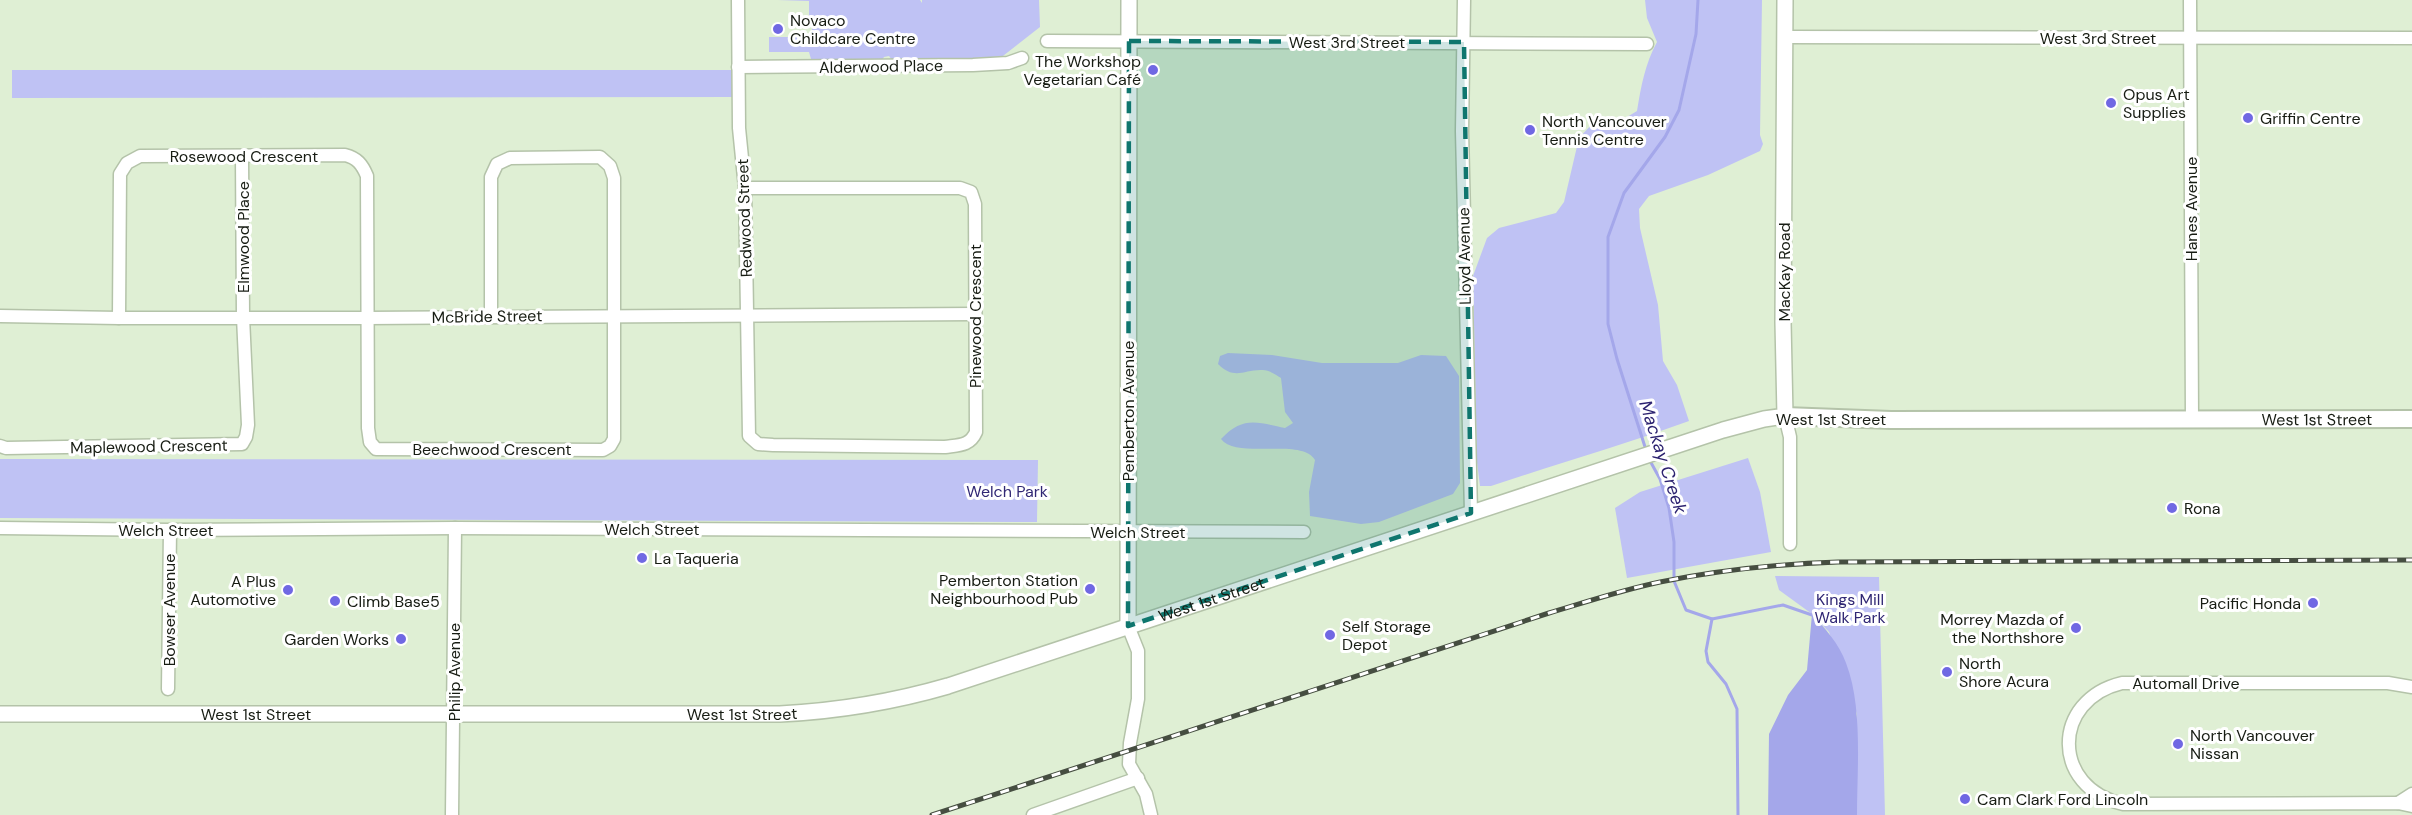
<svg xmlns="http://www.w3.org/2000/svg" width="2412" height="815" font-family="'DM Sans',sans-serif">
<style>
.green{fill:#bfc2f4}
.water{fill:#a4a7ea}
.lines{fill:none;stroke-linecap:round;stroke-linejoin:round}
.stream{stroke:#a4a7ea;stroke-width:3}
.minor-casing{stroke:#b4c3a9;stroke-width:15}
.tertiary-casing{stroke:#b4c3a9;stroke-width:18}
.secondary-casing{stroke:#b4c3a9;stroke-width:20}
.minor{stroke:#fff;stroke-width:12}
.tertiary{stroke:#fff;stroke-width:15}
.secondary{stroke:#fff;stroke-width:16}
.rail-casing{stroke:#464e41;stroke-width:5}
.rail{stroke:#fff;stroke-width:3;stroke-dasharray:9;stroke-linecap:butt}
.marked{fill:#0f766e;fill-opacity:0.2;stroke:#0f766e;stroke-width:4.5;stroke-dasharray:12 8;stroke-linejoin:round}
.poi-dot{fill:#7068e3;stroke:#fff;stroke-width:2}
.labels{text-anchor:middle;stroke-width:6;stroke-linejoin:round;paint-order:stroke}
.poi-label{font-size:16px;fill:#171c13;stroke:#fff;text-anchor:start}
.street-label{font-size:16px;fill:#171c13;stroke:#fff}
.park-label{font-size:16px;fill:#302774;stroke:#fff}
.water-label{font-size:18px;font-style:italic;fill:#2d2370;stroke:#fff}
</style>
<rect width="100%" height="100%" fill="#dfefd4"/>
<g class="green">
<polygon points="778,0 920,0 922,3 922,0 1039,0 1040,27 999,59 892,60 889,56 884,57 882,60 818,60 811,59 809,52 769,52 769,37 810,37 812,33 812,25 809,25 809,1"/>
<path d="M1645,0H1762L1760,135L1763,144L1760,151L1708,175L1649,196L1639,209L1640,228L1658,305L1663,361L1677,385L1689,421C1623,445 1557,464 1491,486H1480L1477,462L1473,276L1487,238L1499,228L1556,213L1564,202L1579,138L1594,122L1622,120L1637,111C1641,86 1645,64 1657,42L1647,18Z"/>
<polygon points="12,70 736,70 737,97 12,98"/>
<path d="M1228,353L1272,355L1322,363H1398L1421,355L1446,356L1459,376L1460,483L1453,494L1379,522L1361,524L1310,516L1309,492L1315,460C1302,437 1237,460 1221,439C1243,416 1256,422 1285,428L1293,423L1285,412L1281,378C1276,375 1269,370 1263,370C1244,369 1235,381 1218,364L1220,356Z"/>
<polygon points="1748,458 1760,492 1771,552 1627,578 1615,508 1640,492"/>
<polygon points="0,459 1038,460 1037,522 0,518"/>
<polygon points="1775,576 1879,577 1885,815 1857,815 1857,714 1829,632 1812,614 1779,590"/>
</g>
<path class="water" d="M1812,614C1825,628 1839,644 1846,663C1863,707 1857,768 1857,815H1768L1769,734L1788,695L1807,670Z"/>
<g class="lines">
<g class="stream">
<polyline points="1646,450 1617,359 1608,324 1608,237 1624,193 1665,137 1679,110 1696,34 1698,0"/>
<polyline points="1649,459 1660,479 1669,508 1674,542 1674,581 1686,610 1712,619 1783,605 1812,615"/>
<polyline points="1712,619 1706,651 1708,662 1726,684 1737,709 1738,815"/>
</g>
<defs>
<g id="minor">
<path d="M738,0L739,128L745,188L749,436L758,444L773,445L945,447C959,445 970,446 976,432L975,204L971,192L960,188H745"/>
<polyline points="1464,0 1462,131 1471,513"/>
<polyline points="2190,0 2192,419"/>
<polyline points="1785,37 2412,38"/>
<polyline points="1047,41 1647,44"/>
<polyline points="738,67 973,65 1008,63 1022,58"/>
<polyline points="0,316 119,318 367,318 974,314"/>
<path d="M119,318L120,174L127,163L140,156L345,155C357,158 362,164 367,176L368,428L370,442L376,449L603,450L610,446L614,439V178L610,166L600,157L510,158L497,164L491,177V316"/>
<polyline points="1785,416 1790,437 1790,544"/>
<polyline points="0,446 6,448 242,444 246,437 248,425 243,317 242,157"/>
<polyline points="0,528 170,530 455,528 1304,532"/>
<polyline points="1128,626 1138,651 1138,699 1130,743 1129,764 1146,794 1151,815"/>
<path d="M2412,687L2388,683H2122C2051,700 2051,788 2123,804L2398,803L2412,806"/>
<polyline points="168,689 170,530"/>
<polyline points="2398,803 2412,794"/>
<polyline points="452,815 455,528"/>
<polyline points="1033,815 1138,778"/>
</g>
<g id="tertiary">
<polyline points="1128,626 1129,0"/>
<path id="s1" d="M0,714H780C838,711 893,702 948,686L1723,430L1764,419L1785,416L1783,322L1785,0"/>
</g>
<g id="secondary">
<path id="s2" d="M1785,416L1891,420L2412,419"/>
</g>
</defs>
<use href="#minor" class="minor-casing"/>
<use href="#tertiary" class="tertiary-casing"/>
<use href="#secondary" class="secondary-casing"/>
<use href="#minor" class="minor"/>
<use href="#tertiary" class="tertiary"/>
<use href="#secondary" class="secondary"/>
<defs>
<path id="rail" d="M932,815L1549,613C1586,602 1622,590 1660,582C1719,570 1778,564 1838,562L2412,560"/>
</defs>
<use href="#rail" class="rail-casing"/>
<use href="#rail" class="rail"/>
</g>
<path class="marked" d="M1129,41L1464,42L1471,513L1128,626Z"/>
<g class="poi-dot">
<circle cx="778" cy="29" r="6"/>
<circle cx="1153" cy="70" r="6"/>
<circle cx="2111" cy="103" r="6"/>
<circle cx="2248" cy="118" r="6"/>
<circle cx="1530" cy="130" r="6"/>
<circle cx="2172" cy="508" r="6"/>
<circle cx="642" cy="558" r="6"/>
<circle cx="1090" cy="589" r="6"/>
<circle cx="288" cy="590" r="6"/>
<circle cx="335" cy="601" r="6"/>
<circle cx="2313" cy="603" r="6"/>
<circle cx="2076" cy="628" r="6"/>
<circle cx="1330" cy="635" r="6"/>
<circle cx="401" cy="639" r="6"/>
<circle cx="1947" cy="672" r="6"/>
<circle cx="2178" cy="744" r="6"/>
<circle cx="1965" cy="799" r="6"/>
</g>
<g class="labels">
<g class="poi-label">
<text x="790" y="26">Novaco<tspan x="790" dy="18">Childcare Centre</tspan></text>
<text x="1141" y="67" text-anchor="end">The Workshop<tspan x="1141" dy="18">Vegetarian Café</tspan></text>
<text x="2123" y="100">Opus Art<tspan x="2123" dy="18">Supplies</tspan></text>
<text x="2260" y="124">Griffin Centre</text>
<text x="1542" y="127">North Vancouver<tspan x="1542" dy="18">Tennis Centre</tspan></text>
<text x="2184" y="514">Rona</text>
<text x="654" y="564">La Taqueria</text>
<text x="1078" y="586" text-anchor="end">Pemberton Station<tspan x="1078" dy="18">Neighbourhood Pub</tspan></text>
<text x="276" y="587" text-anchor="end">A Plus<tspan x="276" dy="18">Automotive</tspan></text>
<text x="347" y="607">Climb Base5</text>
<text x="2301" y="609" text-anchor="end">Pacific Honda</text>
<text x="2064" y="625" text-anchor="end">Morrey Mazda of<tspan x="2064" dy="18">the Northshore</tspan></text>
<text x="1342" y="632">Self Storage<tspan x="1342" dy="18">Depot</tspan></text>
<text x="389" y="645" text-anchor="end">Garden Works</text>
<text x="1959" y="669">North<tspan x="1959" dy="18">Shore Acura</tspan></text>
<text x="2190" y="741">North Vancouver<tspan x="2190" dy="18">Nissan</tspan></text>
<text x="1977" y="805">Cam Clark Ford Lincoln</text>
</g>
<g class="street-label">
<text x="2098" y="44">West 3rd Street</text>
<text x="1347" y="48">West 3rd Street</text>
<text transform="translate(881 66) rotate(-1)" y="6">Alderwood Place</text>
<text x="244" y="162">Rosewood Crescent</text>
<text transform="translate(2191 209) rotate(-90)" y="6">Hanes Avenue</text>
<text transform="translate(744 218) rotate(-92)" y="6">Redwood Street</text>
<text transform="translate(243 237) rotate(-90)" y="6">Elmwood Place</text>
<text transform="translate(1464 256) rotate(-91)" y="6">Lloyd Avenue</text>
<text transform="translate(1784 272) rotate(-90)" y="6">MacKay Road</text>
<text transform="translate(487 316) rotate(-1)" y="6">McBride Street</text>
<text transform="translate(975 316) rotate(-90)" y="6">Pinewood Crescent</text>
<text transform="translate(1128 411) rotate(-90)" y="6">Pemberton Avenue</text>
<text x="1831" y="425">West 1st Street</text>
<text dy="6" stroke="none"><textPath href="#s2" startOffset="532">West 1st Street</textPath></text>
<text transform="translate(149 446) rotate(-1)" y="6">Maplewood Crescent</text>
<text x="492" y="455">Beechwood Crescent</text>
<text x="652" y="535">Welch Street</text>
<text x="166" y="536">Welch Street</text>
<text x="1138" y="538">Welch Street</text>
<text dy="6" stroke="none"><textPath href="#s1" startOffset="1228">West 1st Street</textPath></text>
<text transform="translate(169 610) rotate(-90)" y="6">Bowser Avenue</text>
<text transform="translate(454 672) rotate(-90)" y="6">Philip Avenue</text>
<text x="2186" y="689">Automall Drive</text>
<text dy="6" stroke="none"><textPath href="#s1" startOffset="742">West 1st Street</textPath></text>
<text dy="6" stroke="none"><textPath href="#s1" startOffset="256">West 1st Street</textPath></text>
</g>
<g class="park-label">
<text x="1007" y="497">Welch Park</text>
<text x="1850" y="605">Kings Mill<tspan x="1850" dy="18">Walk Park</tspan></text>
</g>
<g class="water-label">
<text transform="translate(1663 457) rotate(72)" y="6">Mackay Creek</text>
</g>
</g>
</svg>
